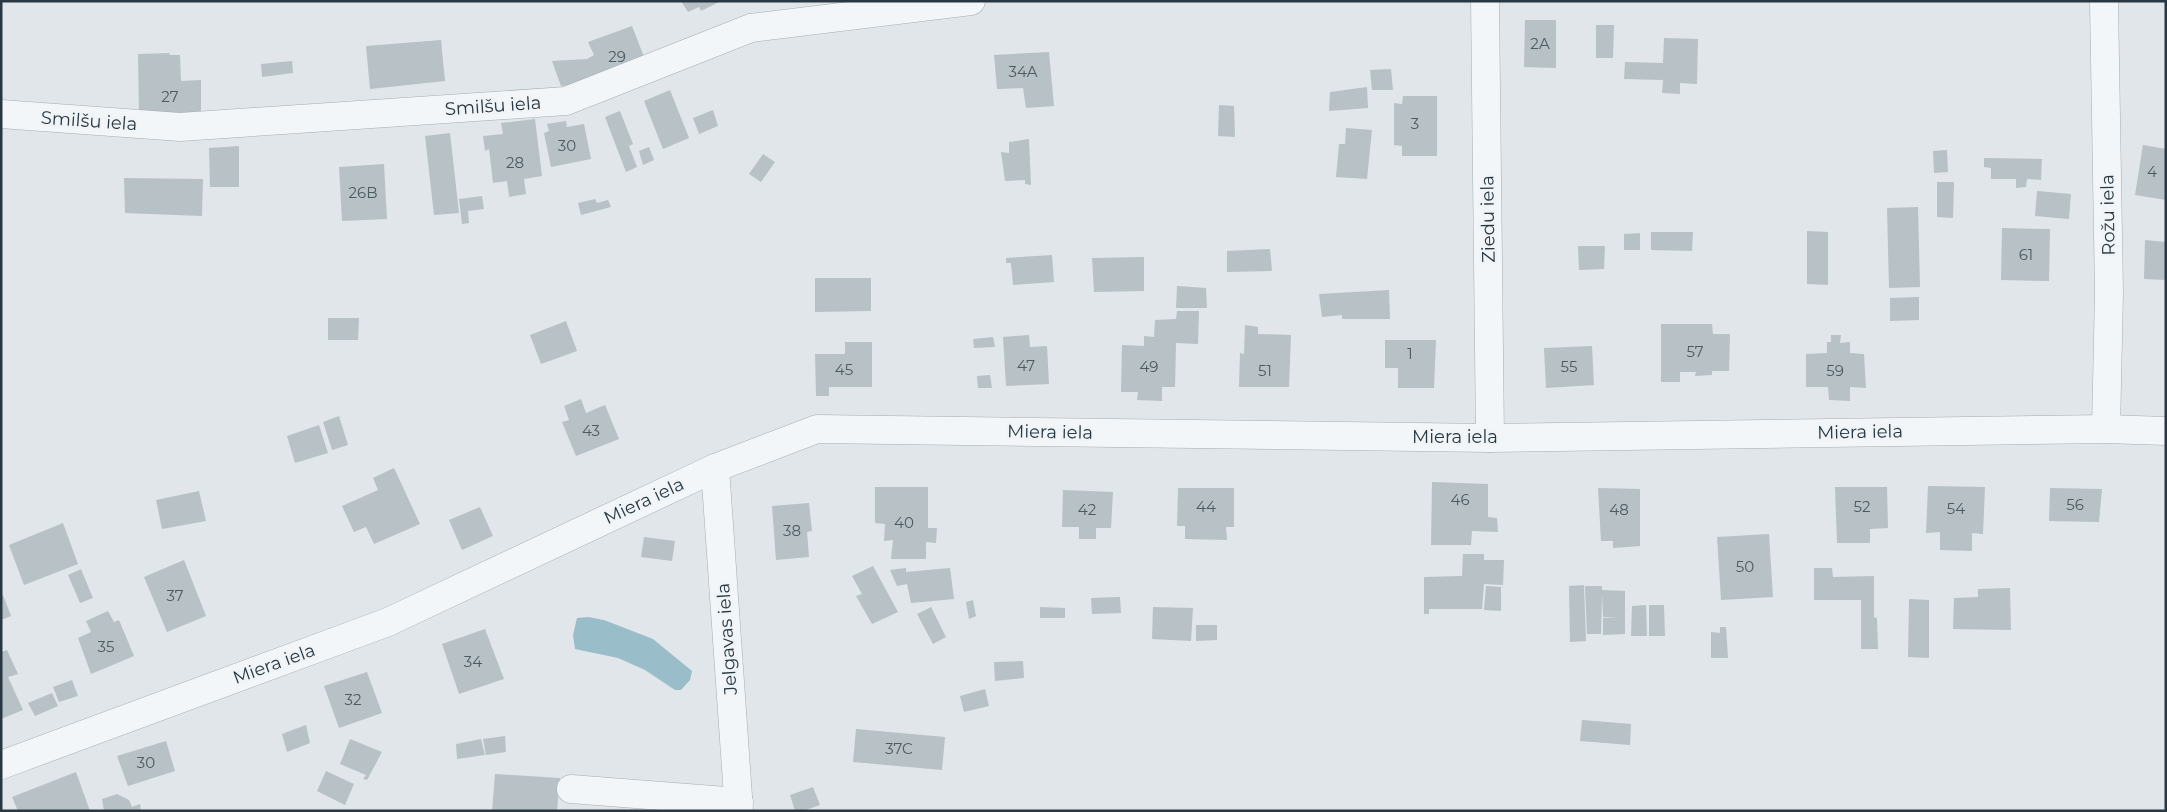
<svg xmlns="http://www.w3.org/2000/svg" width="2167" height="812" font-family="Montserrat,sans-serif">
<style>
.water{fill:#9abdca}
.building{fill:#b7c1c6}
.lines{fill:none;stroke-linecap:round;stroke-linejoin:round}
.minor-casing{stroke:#a5aeb4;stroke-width:29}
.minor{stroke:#f3f6f8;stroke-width:28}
.labels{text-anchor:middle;stroke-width:5;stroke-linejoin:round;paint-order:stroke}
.number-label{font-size:15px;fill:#4c5a62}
.street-label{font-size:18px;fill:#283741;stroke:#f0f4f7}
</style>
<rect width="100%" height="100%" fill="#e0e6ea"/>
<polygon class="water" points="588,617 604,620 653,639 692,671 690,680 681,690 675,690 645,670 618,658 575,649 573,635 577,618"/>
<g class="building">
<polygon points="681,1 721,1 701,11 699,7 688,12"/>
<polygon points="1525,20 1556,20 1556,68 1524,67"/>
<polygon points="1596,25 1614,25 1613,58 1596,58"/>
<polygon points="632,26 646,62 597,82 561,86 552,61 587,59 594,55 588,42"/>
<polygon points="1664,38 1698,39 1697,84 1680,83 1680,94 1662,93 1663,80 1624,79 1625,62 1663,63"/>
<polygon points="441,40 445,81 370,89 366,46"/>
<polygon points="1049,52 1054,106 1026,108 1023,88 997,89 994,55"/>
<polygon points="170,53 169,55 180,55 181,81 201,80 201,113 139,115 138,54"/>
<polygon points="292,61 293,73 262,77 261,64"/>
<polygon points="1391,69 1393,90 1372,90 1370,70"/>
<polygon points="1367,87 1368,108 1329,111 1330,92"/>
<polygon points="670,90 689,138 663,149 644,101"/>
<polygon points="1403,96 1437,96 1437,156 1402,156 1402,146 1394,145 1394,103 1402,104"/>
<polygon points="1219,105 1234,106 1235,137 1218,136"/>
<polygon points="713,110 718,126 699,134 693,118"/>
<polygon points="620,111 633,144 629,146 637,167 626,172 605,117"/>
<polygon points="535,119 542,176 524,179 526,194 509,197 507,181 493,183 489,149 485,151 483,136 503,134 501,123"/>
<polygon points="566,121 567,127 584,124 591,159 551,167 544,133 549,131 547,124"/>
<polygon points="1346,128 1372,130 1367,179 1336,177 1339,144 1345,144"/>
<polygon points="450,133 459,213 434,215 425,136"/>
<polygon points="1029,139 1031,185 1025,184 1025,180 1005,181 1001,152 1009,153 1009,142"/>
<polygon points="2143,145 2166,149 2166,200 2135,195"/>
<polygon points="239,146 239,187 210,187 209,148"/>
<polygon points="649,147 654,160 643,165 639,151"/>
<polygon points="1947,150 1948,172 1934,173 1933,151"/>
<polygon points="763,154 775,162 761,182 749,174"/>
<polygon points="1984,158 2042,159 2041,180 2027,179 2026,187 2016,188 2016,179 1991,179 1991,168 1984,167"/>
<polygon points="384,164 387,219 342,221 339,167"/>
<polygon points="124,178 203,179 202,216 125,213"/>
<polygon points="1937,182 1954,182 1953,218 1937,217"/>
<polygon points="2037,191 2071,194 2069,219 2035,216"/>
<polygon points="482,196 484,209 468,211 469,223 462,224 459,199"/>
<polygon points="595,199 597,203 608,200 611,207 581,215 578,203"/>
<polygon points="1918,207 1920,287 1889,288 1887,208"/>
<polygon points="2002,228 2050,229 2049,281 2001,280"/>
<polygon points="1807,231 1828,232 1828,285 1807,284"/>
<polygon points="1651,232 1693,232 1692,251 1651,250"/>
<polygon points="1640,233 1640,250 1624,250 1624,234"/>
<polygon points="2145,240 2166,242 2166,280 2144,279"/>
<polygon points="1578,246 1605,246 1604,269 1579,270"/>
<polygon points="1270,249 1272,271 1227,272 1227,251"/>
<polygon points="1052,255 1054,282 1013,285 1011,263 1006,263 1006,258"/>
<polygon points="1144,257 1144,291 1094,292 1092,258"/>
<polygon points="815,278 871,278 871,311 815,312"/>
<polygon points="1177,286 1206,288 1207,308 1176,308"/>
<polygon points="1389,290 1390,319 1342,319 1342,315 1322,317 1319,294"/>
<polygon points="1919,297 1919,320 1890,321 1890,298"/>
<polygon points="1177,311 1199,311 1198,344 1176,343 1175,387 1162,387 1162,401 1137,400 1138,392 1121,392 1122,345 1144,346 1144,336 1154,337 1155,320 1176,319"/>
<polygon points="328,318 359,318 358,340 328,340"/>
<polygon points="566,321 577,351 541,364 530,335"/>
<polygon points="1661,324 1712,324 1713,334 1730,334 1729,371 1712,371 1712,375 1695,376 1696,372 1680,372 1680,382 1661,382"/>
<polygon points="1245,325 1258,327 1258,334 1291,335 1289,387 1239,387 1240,353 1244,354"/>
<polygon points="1029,335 1030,347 1047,346 1049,384 1006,386 1003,337"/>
<polygon points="1831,335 1841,335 1840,343 1850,342 1850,353 1864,354 1866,388 1850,387 1850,401 1829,400 1828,387 1806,387 1806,354 1827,353 1827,342 1831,342"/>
<polygon points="993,337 995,347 974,348 973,339"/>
<polygon points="1385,340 1436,340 1434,388 1398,388 1398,368 1385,368"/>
<polygon points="845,342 872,342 872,387 829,387 829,396 816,396 815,354 845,354"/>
<polygon points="1592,346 1594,385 1546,388 1544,348"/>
<polygon points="990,375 992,388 978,388 977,376"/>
<polygon points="581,399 586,413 605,405 619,439 576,456 562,422 569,420 564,406"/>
<polygon points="339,416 348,445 332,450 323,422"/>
<polygon points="319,425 328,453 295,463 287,436"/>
<polygon points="394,468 420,524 374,544 366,527 354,532 342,506 378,490 373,478"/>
<polygon points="1432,482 1488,484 1488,517 1497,518 1498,532 1472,531 1471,545 1431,545"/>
<polygon points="1928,486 1985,487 1983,534 1972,533 1972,551 1940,550 1940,532 1926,533"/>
<polygon points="875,487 928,487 928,528 937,528 936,543 926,542 926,559 891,559 893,540 884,541 885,524 875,523"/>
<polygon points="1835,487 1887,487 1888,528 1870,529 1870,543 1837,543"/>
<polygon points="1178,488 1234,488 1234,527 1226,527 1227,540 1185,539 1185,526 1177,526"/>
<polygon points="1598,488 1640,489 1640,546 1613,548 1613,541 1601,541"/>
<polygon points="2050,488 2102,489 2099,522 2049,521"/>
<polygon points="1063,490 1113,492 1111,528 1096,528 1096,539 1079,539 1079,527 1062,527"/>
<polygon points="199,491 206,521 162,529 156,500"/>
<polygon points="809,503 812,531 807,532 809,557 776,560 772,506"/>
<polygon points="480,507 493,536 462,550 449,520"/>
<polygon points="63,523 78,564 24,585 9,545"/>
<polygon points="1769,534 1773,597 1721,600 1717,537"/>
<polygon points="644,537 675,541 672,561 641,557"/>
<polygon points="1463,554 1484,554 1484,560 1504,560 1503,585 1484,584 1482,609 1429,609 1429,614 1424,614 1424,577 1462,576"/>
<polygon points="184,560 206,616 167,632 144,577"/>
<polygon points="873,566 898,612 872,624 856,596 862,594 852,576"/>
<polygon points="906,568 906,572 950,568 954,599 911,603 907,584 897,586 890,570"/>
<polygon points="1814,568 1832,568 1833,577 1874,576 1874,617 1877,618 1878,649 1861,649 1861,600 1814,600"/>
<polygon points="81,569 93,598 80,603 68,575"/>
<polygon points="1584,585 1586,641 1570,642 1569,586"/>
<polygon points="1486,586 1501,587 1501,611 1484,610"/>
<polygon points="1585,586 1602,586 1602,590 1625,591 1625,634 1603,635 1603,618 1617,617 1603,617 1602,594 1601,634 1587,634"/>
<polygon points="2010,588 2011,630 1953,629 1954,598 1978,597 1978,589"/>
<polygon points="3,595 11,616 1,620 1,596"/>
<polygon points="1120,597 1121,613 1092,614 1091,598"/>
<polygon points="1909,599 1929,600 1929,658 1908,657"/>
<polygon points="973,600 976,616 969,619 966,602"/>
<polygon points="1646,605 1647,636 1631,636 1632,606"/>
<polygon points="1649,605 1664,605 1665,636 1649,636"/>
<polygon points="931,607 946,637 933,644 917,614"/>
<polygon points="1040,607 1065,608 1065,618 1040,618"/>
<polygon points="1153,607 1193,608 1191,641 1152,639"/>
<polygon points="108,611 114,622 119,620 134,656 91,674 78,638 91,632 86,621"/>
<polygon points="1196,625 1217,625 1217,640 1196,641"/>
<polygon points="1720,627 1726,627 1728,658 1711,658 1711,632 1720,633"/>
<polygon points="485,629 504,679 459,694 442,644"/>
<polygon points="7,650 18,674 8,677 23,710 1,719 1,652"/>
<polygon points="1023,661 1024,678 995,681 994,662"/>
<polygon points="367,672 382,713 339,728 324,686"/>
<polygon points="72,680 78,696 59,702 53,687"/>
<polygon points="985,689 989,706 964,712 960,696"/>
<polygon points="52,693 58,706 35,716 28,703"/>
<polygon points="1582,720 1631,724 1630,745 1580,741"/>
<polygon points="306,725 310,743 287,752 282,734"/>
<polygon points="856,729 945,737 942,770 853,762"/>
<polygon points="505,736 506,752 486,755 483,739"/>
<polygon points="350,739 382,752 367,780 363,779 366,775 340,764"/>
<polygon points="481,739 485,755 457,759 456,744"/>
<polygon points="166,741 175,771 128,786 117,756"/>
<polygon points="326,771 354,784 345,805 317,791"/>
<polygon points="76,772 90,811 18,811 12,797"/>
<polygon points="495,774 560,778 557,811 492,811"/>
<polygon points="813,787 820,805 803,811 795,811 790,795"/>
<polygon points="117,794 129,800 132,807 140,804 141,811 104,811 102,799"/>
</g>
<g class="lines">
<defs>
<g id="minor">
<polyline points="1485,1 1490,438"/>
<polyline points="2104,1 2109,292 2106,429"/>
<polyline points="1,114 180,127 566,101 751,28 971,1"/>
<polyline points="715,468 739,811"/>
<polyline points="1,765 388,622 715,468 817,429 1490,438 2106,429 2166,431"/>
<polyline points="571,789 739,802"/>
</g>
</defs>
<use href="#minor" class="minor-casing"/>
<use href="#minor" class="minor"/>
</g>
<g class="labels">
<g class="number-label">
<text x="1540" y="49">2A</text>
<text x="617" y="62">29</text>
<text x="1023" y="77">34A</text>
<text x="170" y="102">27</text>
<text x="1415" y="129">3</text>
<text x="567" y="151">30</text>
<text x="515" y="168">28</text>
<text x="2152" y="177">4</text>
<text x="363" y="198">26B</text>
<text x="2026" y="260">61</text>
<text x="1695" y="357">57</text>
<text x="1410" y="359">1</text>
<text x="1026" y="371">47</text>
<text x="1149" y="372">49</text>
<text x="1569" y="372">55</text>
<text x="844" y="375">45</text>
<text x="1265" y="376">51</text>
<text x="1835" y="376">59</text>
<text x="591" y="436">43</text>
<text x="1460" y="505">46</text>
<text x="2075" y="510">56</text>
<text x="1206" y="512">44</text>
<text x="1862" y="512">52</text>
<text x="1956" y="514">54</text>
<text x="1087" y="515">42</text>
<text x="1619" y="515">48</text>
<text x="904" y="528">40</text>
<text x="792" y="536">38</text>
<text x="1745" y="572">50</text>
<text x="175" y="601">37</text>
<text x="106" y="652">35</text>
<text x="473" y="667">34</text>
<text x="353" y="705">32</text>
<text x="899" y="754">37C</text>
<text x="146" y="768">30</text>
</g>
<g class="street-label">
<text transform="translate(493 106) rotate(-4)" y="6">Smilšu iela</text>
<text transform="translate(89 121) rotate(4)" y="6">Smilšu iela</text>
<text transform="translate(2108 215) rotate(-91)" y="6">Rožu iela</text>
<text transform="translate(1488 219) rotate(-91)" y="6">Ziedu iela</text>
<text transform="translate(1050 432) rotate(1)" y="6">Miera iela</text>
<text transform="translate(1860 432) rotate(-1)" y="6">Miera iela</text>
<text x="1455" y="443">Miera iela</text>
<text transform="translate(644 501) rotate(-25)" y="6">Miera iela</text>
<text transform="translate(727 639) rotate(-94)" y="6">Jelgavas iela</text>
<text transform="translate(274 664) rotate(-20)" y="6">Miera iela</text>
</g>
</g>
<rect width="2167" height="812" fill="none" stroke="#283741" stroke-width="5"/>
</svg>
